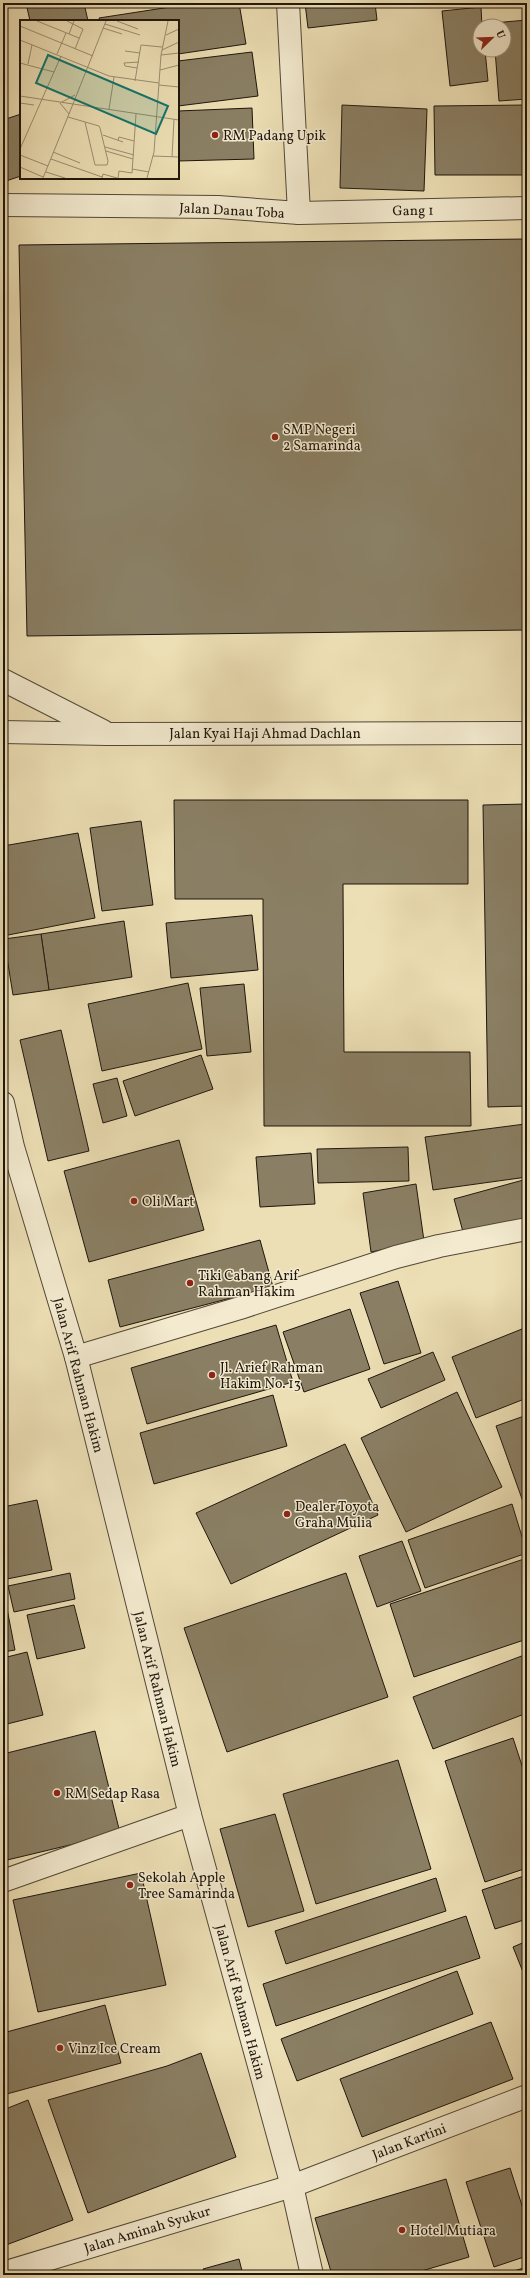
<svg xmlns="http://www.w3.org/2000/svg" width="530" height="2278" font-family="Vollkorn,serif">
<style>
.building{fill:#8a7f64;stroke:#1e160d}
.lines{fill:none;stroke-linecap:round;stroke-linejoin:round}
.minor-casing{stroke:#524837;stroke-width:24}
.minor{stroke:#f3eacf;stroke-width:22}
.poi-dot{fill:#8f2418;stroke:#f3eacf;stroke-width:1.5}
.labels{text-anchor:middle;stroke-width:3;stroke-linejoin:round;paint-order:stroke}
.poi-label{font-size:14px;fill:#1e160d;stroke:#f3eacf;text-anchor:start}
.street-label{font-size:14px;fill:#1e160d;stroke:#f3eacf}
.inset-road{fill:none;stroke:#9a8f72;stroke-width:1}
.view{fill:#0f766e;fill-opacity:0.15;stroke:#0f766e;stroke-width:2}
.inset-edge{fill:none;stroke:#1e160d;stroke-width:2}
</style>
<rect width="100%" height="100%" fill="#eddfb5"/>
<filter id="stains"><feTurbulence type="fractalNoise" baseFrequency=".005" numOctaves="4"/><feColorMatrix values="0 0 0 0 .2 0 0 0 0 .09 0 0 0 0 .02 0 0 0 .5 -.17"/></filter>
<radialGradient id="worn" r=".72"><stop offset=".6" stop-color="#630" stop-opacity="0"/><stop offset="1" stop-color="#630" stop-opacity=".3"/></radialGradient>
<g class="building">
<polygon points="26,3 84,3 88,21 30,21"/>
<polygon points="196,3 239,3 246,44 178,54 178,21 100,21 99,18"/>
<polygon points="305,3 375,3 377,20 308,28"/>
<polygon points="481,7 482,26 480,26 480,50 485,50 488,81 450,86 442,11"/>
<polygon points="527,20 527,99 499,101 495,50 504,50 504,26 493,26 493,23"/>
<polygon points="252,52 258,96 178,106 178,61"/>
<polygon points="342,105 427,109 424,191 340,188"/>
<polygon points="527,105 527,175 435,175 434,106"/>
<polygon points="252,108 254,159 178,161 178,111"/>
<polygon points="21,114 21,176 3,182 3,120"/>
<polygon points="527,239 527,630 27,636 19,245"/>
<polygon points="174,800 468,800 468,884 343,884 344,1052 470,1052 471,1126 264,1126 263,899 175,899"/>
<polygon points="527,804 527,1106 488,1107 483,805"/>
<polygon points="141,821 153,905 102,911 90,828"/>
<polygon points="78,833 95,918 3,936 3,846"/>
<polygon points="252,915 258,970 171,978 166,923"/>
<polygon points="124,921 132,977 49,990 41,934"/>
<polygon points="41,934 49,990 13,995 4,939"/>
<polygon points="188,983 202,1049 102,1071 88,1004"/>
<polygon points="244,984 251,1052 207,1056 200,988"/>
<polygon points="61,1030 89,1151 48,1161 20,1040"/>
<polygon points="201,1055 213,1089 135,1116 123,1081"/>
<polygon points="117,1078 127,1116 103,1123 93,1084"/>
<polygon points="525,1124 527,1177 433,1190 425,1137"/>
<polygon points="179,1140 204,1230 89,1262 64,1171"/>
<polygon points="408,1147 409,1181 318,1183 317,1149"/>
<polygon points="311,1153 315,1204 260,1207 256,1157"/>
<polygon points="527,1179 527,1223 465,1239 454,1199"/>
<polygon points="416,1184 424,1241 371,1252 363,1193"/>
<polygon points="260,1240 273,1287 120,1327 108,1280"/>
<polygon points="398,1281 421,1353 384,1364 360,1293"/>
<polygon points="350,1309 370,1369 304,1392 283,1332"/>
<polygon points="276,1325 293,1382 147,1424 131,1368"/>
<polygon points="527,1327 527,1398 476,1418 452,1357"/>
<polygon points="433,1352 445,1380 381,1408 368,1379"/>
<polygon points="457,1392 502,1487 406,1532 361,1438"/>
<polygon points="273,1395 287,1446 154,1484 140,1433"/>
<polygon points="527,1415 527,1513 496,1426"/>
<polygon points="345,1444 378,1515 231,1584 196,1513"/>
<polygon points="37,1500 52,1570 7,1579 3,1559 3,1507"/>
<polygon points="512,1504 527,1553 425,1588 408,1540"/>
<polygon points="402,1541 421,1591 377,1607 359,1556"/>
<polygon points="527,1558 527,1639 414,1677 390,1604"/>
<polygon points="70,1573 75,1599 14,1612 8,1586"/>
<polygon points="346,1573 388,1697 227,1752 184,1628"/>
<polygon points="3,1588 15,1650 3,1652"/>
<polygon points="74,1605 85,1648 37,1659 27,1615"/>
<polygon points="27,1652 43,1715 3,1725 3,1658"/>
<polygon points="527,1654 527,1713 433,1749 413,1697"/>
<polygon points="95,1731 120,1833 3,1861 3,1754"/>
<polygon points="513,1738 527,1781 527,1868 485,1882 445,1761"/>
<polygon points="398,1760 431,1869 316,1904 283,1794"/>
<polygon points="275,1814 304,1911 248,1927 220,1829"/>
<polygon points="141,1873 166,1985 38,2012 13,1900"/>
<polygon points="527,1875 527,1919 495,1929 482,1890"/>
<polygon points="436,1878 446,1911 286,1964 275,1931"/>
<polygon points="466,1916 480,1958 276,2026 263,1984"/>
<polygon points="527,1941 527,1982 513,1947"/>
<polygon points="457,1971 473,2014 297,2081 281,2039"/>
<polygon points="105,2005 121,2063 3,2095 3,2033"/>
<polygon points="491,2022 513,2079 362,2137 340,2079"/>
<polygon points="201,2053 236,2157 88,2213 48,2100 167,2066"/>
<polygon points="28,2100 73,2220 6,2245 3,2238 3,2110"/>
<polygon points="510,2168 527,2221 527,2256 494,2267 466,2182"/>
<polygon points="446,2179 469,2257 408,2275 332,2275 315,2218"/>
<polygon points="239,2259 243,2275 205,2275 203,2269"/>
<polygon points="527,2267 527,2275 500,2275"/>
</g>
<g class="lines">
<defs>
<g id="minor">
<polyline points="3,205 218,207 299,213 288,3"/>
<polyline points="299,213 527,208"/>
<polyline points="3,680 103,731"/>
<polyline points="3,732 107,734 527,733"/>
<polyline points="3,1103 13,1147 76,1357 190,1815 292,2186 312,2275"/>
<polyline points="76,1357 240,1308 396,1257 439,1246 527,1229"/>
<polyline points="3,1881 190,1815"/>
<polyline points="3,2273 292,2186 527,2096"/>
</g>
</defs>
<use href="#minor" class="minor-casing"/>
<use href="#minor" class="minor"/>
</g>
<g class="poi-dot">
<circle cx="215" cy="135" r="4"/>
<circle cx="275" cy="437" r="4"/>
<circle cx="134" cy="1201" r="4"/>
<circle cx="190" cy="1283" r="4"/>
<circle cx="212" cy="1375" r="4"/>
<circle cx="287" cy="1514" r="4"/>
<circle cx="57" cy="1793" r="4"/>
<circle cx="130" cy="1885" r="4"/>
<circle cx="60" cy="2048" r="4"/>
<circle cx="402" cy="2230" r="4"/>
</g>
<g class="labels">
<g class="poi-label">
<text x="223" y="140">RM Padang Upik</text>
<text x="283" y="434">SMP Negeri<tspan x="283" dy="16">2 Samarinda</tspan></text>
<text x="142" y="1206">Oli Mart</text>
<text x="198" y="1280">Tiki Cabang Arif<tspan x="198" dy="16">Rahman Hakim</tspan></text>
<text x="220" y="1372">Jl. Arief Rahman<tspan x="220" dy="16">Hakim No. 13</tspan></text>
<text x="295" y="1511">Dealer Toyota<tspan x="295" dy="16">Graha Mulia</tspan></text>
<text x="65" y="1798">RM Sedap Rasa</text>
<text x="138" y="1882">Sekolah Apple<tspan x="138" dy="16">Tree Samarinda</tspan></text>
<text x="68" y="2053">Vinz Ice Cream</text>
<text x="410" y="2235">Hotel Mutiara</text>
</g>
<g class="street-label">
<text transform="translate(232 210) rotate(3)" y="5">Jalan Danau Toba</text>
<text transform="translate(413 210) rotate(-1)" y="5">Gang 1</text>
<text x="265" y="738">Jalan Kyai Haji Ahmad Dachlan</text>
<text transform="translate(79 1375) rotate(75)" y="5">Jalan Arif Rahman Hakim</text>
<text transform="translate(158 1689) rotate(76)" y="5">Jalan Arif Rahman Hakim</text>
<text transform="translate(241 2002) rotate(75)" y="5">Jalan Arif Rahman Hakim</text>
<text transform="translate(409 2141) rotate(-21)" y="5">Jalan Kartini</text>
<text transform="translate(147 2229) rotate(-17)" y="5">Jalan Aminah Syukur</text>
</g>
</g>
<g transform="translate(20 20)">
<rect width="159" height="159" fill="#eddfb5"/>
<path class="inset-road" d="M17,1L59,18M47,1L63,9L55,29M86,1L53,84L159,100M97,1L118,9M85,4L120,15M0,6L73,36M83,8L102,14M49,14L54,1M146,15L159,9M0,20L89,56L139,63M142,30L159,22M105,31L120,33M37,34L46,13M141,35L159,33M0,43L34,52L0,129M8,44L12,25M117,48L105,46L104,43L119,42M140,50L159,45M34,52L41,36M115,61L121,25L142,27M139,65L159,67M0,76L53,84L23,158M42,82L55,75M0,83L14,85M40,83L49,94M89,89L94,57M48,97L79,106L80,108L88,141L87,145H75L65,102M83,115L103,122M98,120L99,117L114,121M85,127L114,135M86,131L113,139M33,132L60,143M0,135L28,146M133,136L159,137M152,137L154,99M31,139L82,157M0,147L23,157M112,149L129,152M26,152L45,158M82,158L83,154L97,158M98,158L99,151L112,153L116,94M127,158L134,132L141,35L148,1"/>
<path class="view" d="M28,35L148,86L136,114L16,63Z"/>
<rect width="159" height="159" class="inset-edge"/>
</g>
<rect width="530" height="2278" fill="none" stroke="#eddfb5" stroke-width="16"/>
<rect x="4" y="4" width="522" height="2270" fill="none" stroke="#1e160d" stroke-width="2"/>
<rect x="8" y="8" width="514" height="2262" fill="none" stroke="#1e160d"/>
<g transform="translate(492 38) rotate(67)"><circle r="19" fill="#f3eacf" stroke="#9e9581"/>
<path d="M0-3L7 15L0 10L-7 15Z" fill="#8f2418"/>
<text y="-6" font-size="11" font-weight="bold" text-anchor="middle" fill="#1e160d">U</text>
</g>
<rect width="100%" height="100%" filter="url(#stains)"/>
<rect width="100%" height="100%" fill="url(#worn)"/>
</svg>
